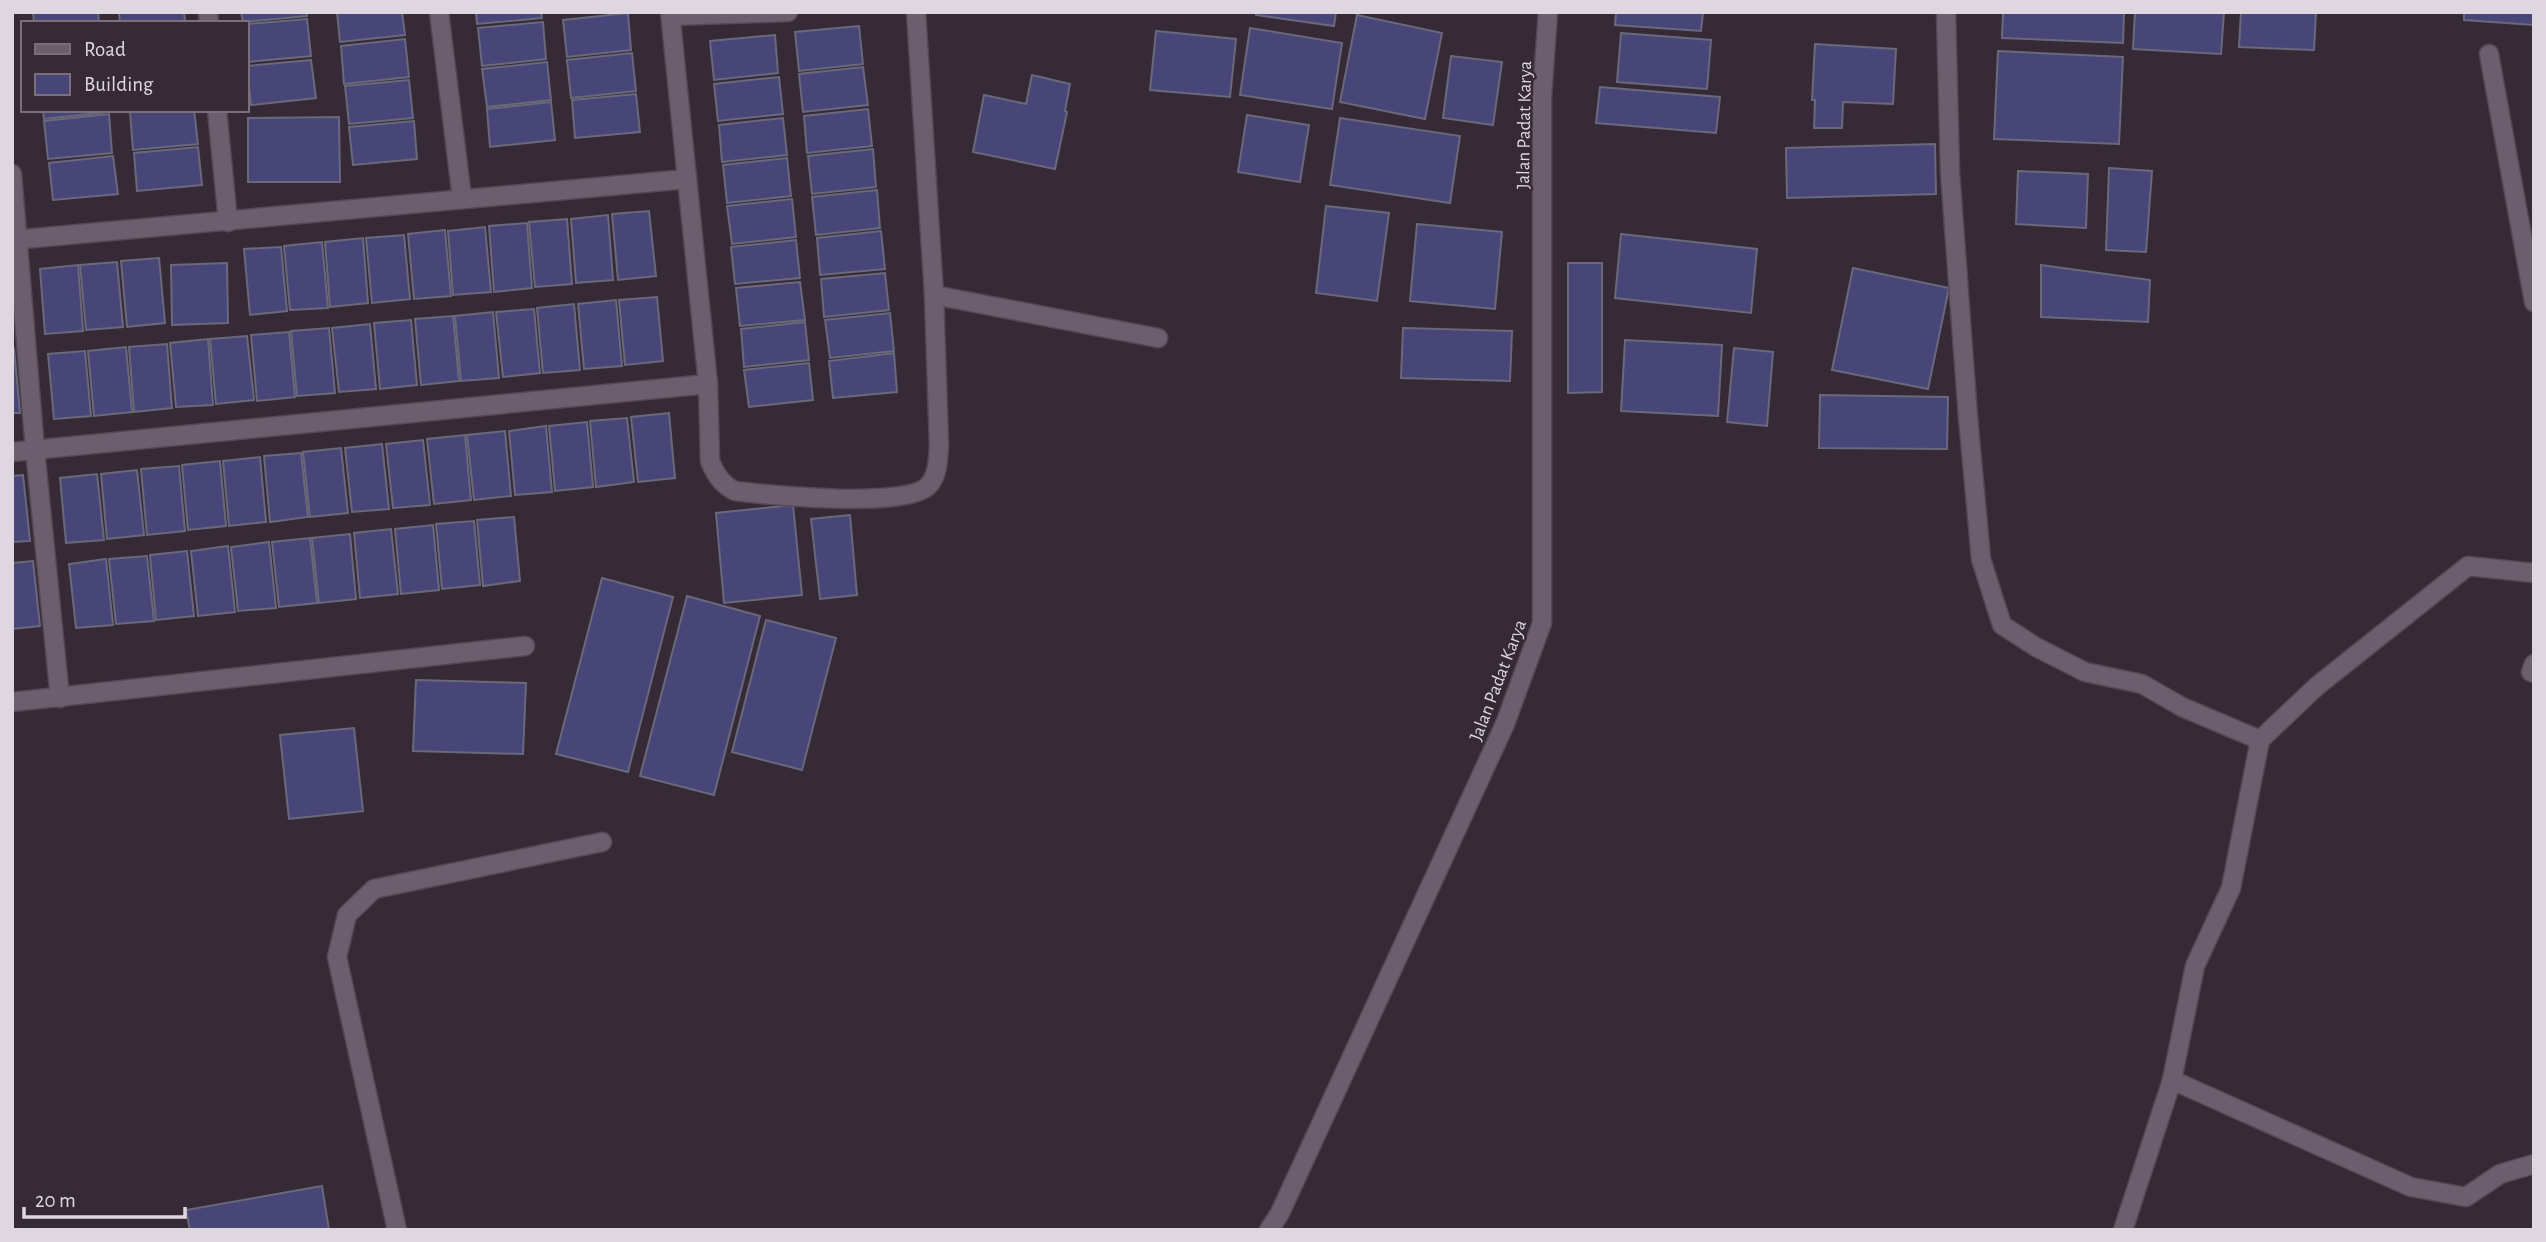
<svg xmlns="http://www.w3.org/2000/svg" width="2546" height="1242" font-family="'Alegreya Sans',sans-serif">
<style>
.building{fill:#484578;stroke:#69697b;stroke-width:2}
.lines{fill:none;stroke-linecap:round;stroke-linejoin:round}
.minor-casing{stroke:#534954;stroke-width:21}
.minor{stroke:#6c5f6d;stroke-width:18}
.labels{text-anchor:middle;stroke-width:5;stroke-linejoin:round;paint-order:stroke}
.street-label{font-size:19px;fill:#dfd7e0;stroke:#362a37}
</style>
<rect width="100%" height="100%" fill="#362a37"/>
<g class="building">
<polygon points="33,12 98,12 99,23 34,23"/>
<polygon points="119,12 184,12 185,21 120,23"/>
<polygon points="241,12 307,12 307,16 243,22"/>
<polygon points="337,12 402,12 405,35 340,42"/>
<polygon points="476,12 541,12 542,18 477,24"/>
<polygon points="1256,12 1336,12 1334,26 1256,15"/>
<polygon points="1616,12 1703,12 1701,31 1615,25"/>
<polygon points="2003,12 2124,12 2123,43 2002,38"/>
<polygon points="2135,12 2224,12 2221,54 2133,49"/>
<polygon points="2241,12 2316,12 2314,50 2239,47"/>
<polygon points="2464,12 2534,12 2534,25 2464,20"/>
<polygon points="628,13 631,50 567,57 563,20"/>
<polygon points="1357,15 1442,33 1425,119 1340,102"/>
<polygon points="307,19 311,56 247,62 247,24"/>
<polygon points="543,22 546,59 482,66 478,28"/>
<polygon points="859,26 863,64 799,71 795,32"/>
<polygon points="1250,28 1342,43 1332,109 1240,95"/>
<polygon points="1156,31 1236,39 1230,97 1150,90"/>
<polygon points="1621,33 1711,40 1707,89 1617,82"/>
<polygon points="775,35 778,73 714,80 710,41"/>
<polygon points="405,39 409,77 344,84 341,46"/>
<polygon points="1815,44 1896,49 1893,104 1843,102 1842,128 1814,128 1815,100 1812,100"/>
<polygon points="1998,51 2123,57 2119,144 1994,139"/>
<polygon points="632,53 636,91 571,98 567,60"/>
<polygon points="1451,56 1502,62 1493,125 1443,118"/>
<polygon points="311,60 316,98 251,105 247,66"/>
<polygon points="547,62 551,100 487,107 482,69"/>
<polygon points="863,67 868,105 803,112 799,74"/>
<polygon points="1032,75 1070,84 1065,111 1067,112 1055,169 973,152 984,95 1026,104"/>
<polygon points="779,77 783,114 718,121 714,84"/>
<polygon points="409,80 413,118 349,124 345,86"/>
<polygon points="1600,87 1720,97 1716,133 1596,123"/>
<polygon points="636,94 640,132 575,138 572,100"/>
<polygon points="551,102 555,140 490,147 487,109"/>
<polygon points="868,109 872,146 807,153 804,116"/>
<polygon points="43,110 108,110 108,112 44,119"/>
<polygon points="149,110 194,110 198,144 133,150 130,112"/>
<polygon points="109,114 112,153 48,159 44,121"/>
<polygon points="1247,115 1309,125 1300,182 1238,172"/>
<polygon points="339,117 340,182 248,182 248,118"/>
<polygon points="783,118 787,155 722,162 719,125"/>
<polygon points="1340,118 1460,136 1450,203 1330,185"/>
<polygon points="414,121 417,159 353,165 349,127"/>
<polygon points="1935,144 1936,194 1787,198 1786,148"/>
<polygon points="198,147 202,185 137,191 134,153"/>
<polygon points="873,149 876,187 812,194 808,156"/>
<polygon points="113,156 118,194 53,200 49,163"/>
<polygon points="787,158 791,196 727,203 723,165"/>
<polygon points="2109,168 2152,171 2146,252 2106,250"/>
<polygon points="2018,171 2088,174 2086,228 2016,224"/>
<polygon points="877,190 880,228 816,235 812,197"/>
<polygon points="792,199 796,237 732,244 727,206"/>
<polygon points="1326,206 1389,213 1377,301 1316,293"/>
<polygon points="649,211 656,276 618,280 612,214"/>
<polygon points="608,215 613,280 576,283 571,219"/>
<polygon points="567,219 572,284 535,287 529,222"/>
<polygon points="527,223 532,288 494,292 489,226"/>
<polygon points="1417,224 1502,232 1495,309 1410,301"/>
<polygon points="485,227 491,292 453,295 448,231"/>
<polygon points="445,230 451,296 414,299 408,234"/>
<polygon points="881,231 885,269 820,275 817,238"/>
<polygon points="1621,234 1757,249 1751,313 1615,298"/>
<polygon points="404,235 410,299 372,303 366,238"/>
<polygon points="363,238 368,303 330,307 325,242"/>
<polygon points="796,240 800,278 735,284 731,247"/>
<polygon points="322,242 328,308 290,310 284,246"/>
<polygon points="281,247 287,311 250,315 244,249"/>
<polygon points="159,258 165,323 127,327 121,261"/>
<polygon points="117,262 123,327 86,330 80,265"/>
<polygon points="227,263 228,323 172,325 171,265"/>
<polygon points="1568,263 1602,263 1602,392 1568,393"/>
<polygon points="78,265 83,331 45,334 40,269"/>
<polygon points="2041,265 2150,280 2148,322 2041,317"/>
<polygon points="1853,268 1949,288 1928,389 1832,370"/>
<polygon points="885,273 889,310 824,317 821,279"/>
<polygon points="800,282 805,320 740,326 736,288"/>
<polygon points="657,297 663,361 625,365 619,300"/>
<polygon points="616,300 622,366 584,369 578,304"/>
<polygon points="574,304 580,370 543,373 537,308"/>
<polygon points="534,309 540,373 503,377 496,312"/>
<polygon points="493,312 499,378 461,381 455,316"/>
<polygon points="890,313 894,351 830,358 825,320"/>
<polygon points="453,316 459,381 421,385 415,319"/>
<polygon points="411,320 417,385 380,389 374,323"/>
<polygon points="805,322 809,360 744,367 741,329"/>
<polygon points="370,324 376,389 339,392 332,328"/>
<polygon points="329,328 335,393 297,396 291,331"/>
<polygon points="1403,328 1512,331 1510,381 1401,378"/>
<polygon points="289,332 295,397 257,401 251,335"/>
<polygon points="247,336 254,400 216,404 210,339"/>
<polygon points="208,339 213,405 176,407 170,343"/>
<polygon points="1625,340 1722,345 1718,416 1621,411"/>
<polygon points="167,344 172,408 134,412 129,347"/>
<polygon points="126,347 132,412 94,416 88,351"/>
<polygon points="12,348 14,348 20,413 12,413"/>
<polygon points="1734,348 1773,352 1767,426 1727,422"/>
<polygon points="85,351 91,416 54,419 48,354"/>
<polygon points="894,353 897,392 833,398 829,361"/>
<polygon points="809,363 813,400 749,407 744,370"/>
<polygon points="1820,395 1948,397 1947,449 1819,448"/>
<polygon points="669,413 675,478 638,482 631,417"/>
<polygon points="627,418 634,482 596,487 590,421"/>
<polygon points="587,422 593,487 555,491 549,426"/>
<polygon points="546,426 552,492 515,495 509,431"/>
<polygon points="505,431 511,496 474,500 467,435"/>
<polygon points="465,435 471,500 434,504 427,439"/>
<polygon points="423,440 430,505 393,508 386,444"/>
<polygon points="382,444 389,509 352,512 345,448"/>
<polygon points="341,448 348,513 310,517 303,452"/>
<polygon points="301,453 308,517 270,522 264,456"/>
<polygon points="260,457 266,522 229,526 223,461"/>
<polygon points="220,461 226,526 188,530 182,465"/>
<polygon points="179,466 185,531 147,535 141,469"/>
<polygon points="137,470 144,535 107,539 101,474"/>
<polygon points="97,474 104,540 66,543 60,478"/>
<polygon points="23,475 30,541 12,542 12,476"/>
<polygon points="793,505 802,595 724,603 716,513"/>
<polygon points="850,515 857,595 820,599 811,519"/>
<polygon points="514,517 520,581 483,586 477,520"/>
<polygon points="474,521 480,585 442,589 436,524"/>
<polygon points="433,525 439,590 401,594 395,529"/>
<polygon points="391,529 398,594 360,598 354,533"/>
<polygon points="350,534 356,599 319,603 312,538"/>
<polygon points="310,538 317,603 279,607 272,542"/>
<polygon points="269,542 276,608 238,611 231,547"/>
<polygon points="228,546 235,612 198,616 191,551"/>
<polygon points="187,551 194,616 156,620 150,555"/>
<polygon points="147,556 154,621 116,624 109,559"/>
<polygon points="106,559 113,625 76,628 69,564"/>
<polygon points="33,561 40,626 12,629 12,563"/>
<polygon points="602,578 673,597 628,772 556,754"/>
<polygon points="687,596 760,616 714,795 640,776"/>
<polygon points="766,620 836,638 802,770 732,752"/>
<polygon points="416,680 526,683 523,754 413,751"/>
<polygon points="354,728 363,811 289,819 280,735"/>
<polygon points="322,1186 329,1230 190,1230 186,1210"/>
</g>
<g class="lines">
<defs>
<g id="minor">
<polyline points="208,12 209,23"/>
<polyline points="439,12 462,198"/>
<path d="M670,12L708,384L710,461C715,474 722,485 735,491C769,495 905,509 928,486C938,476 938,459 939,446L934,295L916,12"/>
<polyline points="1946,12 1950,172 1968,417 1981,559 2002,625 2036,647 2085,672 2142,684 2182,707 2260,740 2231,888 2195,966 2172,1080 2123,1230"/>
<polyline points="671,16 788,12"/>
<polyline points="2489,54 2534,302"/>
<polyline points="217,110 228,222"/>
<polyline points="12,174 35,450 60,698"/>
<polyline points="12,240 687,179"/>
<polyline points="934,295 1158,338"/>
<polyline points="12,452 708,384"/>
<polyline points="2534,664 2531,672 2534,673"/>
<polyline points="12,702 525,646"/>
<polyline points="2260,740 2317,686 2468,566 2534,573"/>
<polyline points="2172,1080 2411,1187 2466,1197 2500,1174 2534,1164"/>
<polyline points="397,1230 337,957 347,915 374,889 602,842"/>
<polyline points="1269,1230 1280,1213 1505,724 1542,623 1542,96 1548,12"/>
</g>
</defs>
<use href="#minor" class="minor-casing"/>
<use href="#minor" class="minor"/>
</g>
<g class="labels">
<g class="street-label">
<text transform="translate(1523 125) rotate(-89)" y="7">Jalan Padat Karya</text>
<text transform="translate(1497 680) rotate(-69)" y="7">Jalan Padat Karya</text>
</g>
</g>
<rect width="2546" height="1242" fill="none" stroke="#dfd7e0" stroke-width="28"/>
<rect x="21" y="21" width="228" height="91" fill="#362a37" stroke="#7a6f7b" stroke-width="2"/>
<rect x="35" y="44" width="35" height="10" fill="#6c5f6d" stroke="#7a6f7b" stroke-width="2"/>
<text x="84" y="56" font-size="21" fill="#dfd7e0">Road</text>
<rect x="35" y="74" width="35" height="21" fill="#484578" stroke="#7a6f7b" stroke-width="2"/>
<text x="84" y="91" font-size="21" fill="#dfd7e0">Building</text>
<path d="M24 1207v10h161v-10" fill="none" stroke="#dfd7e0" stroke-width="3.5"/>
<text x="35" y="1207" font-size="21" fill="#dfd7e0" stroke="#362a37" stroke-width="5" paint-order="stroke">20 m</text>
</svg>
